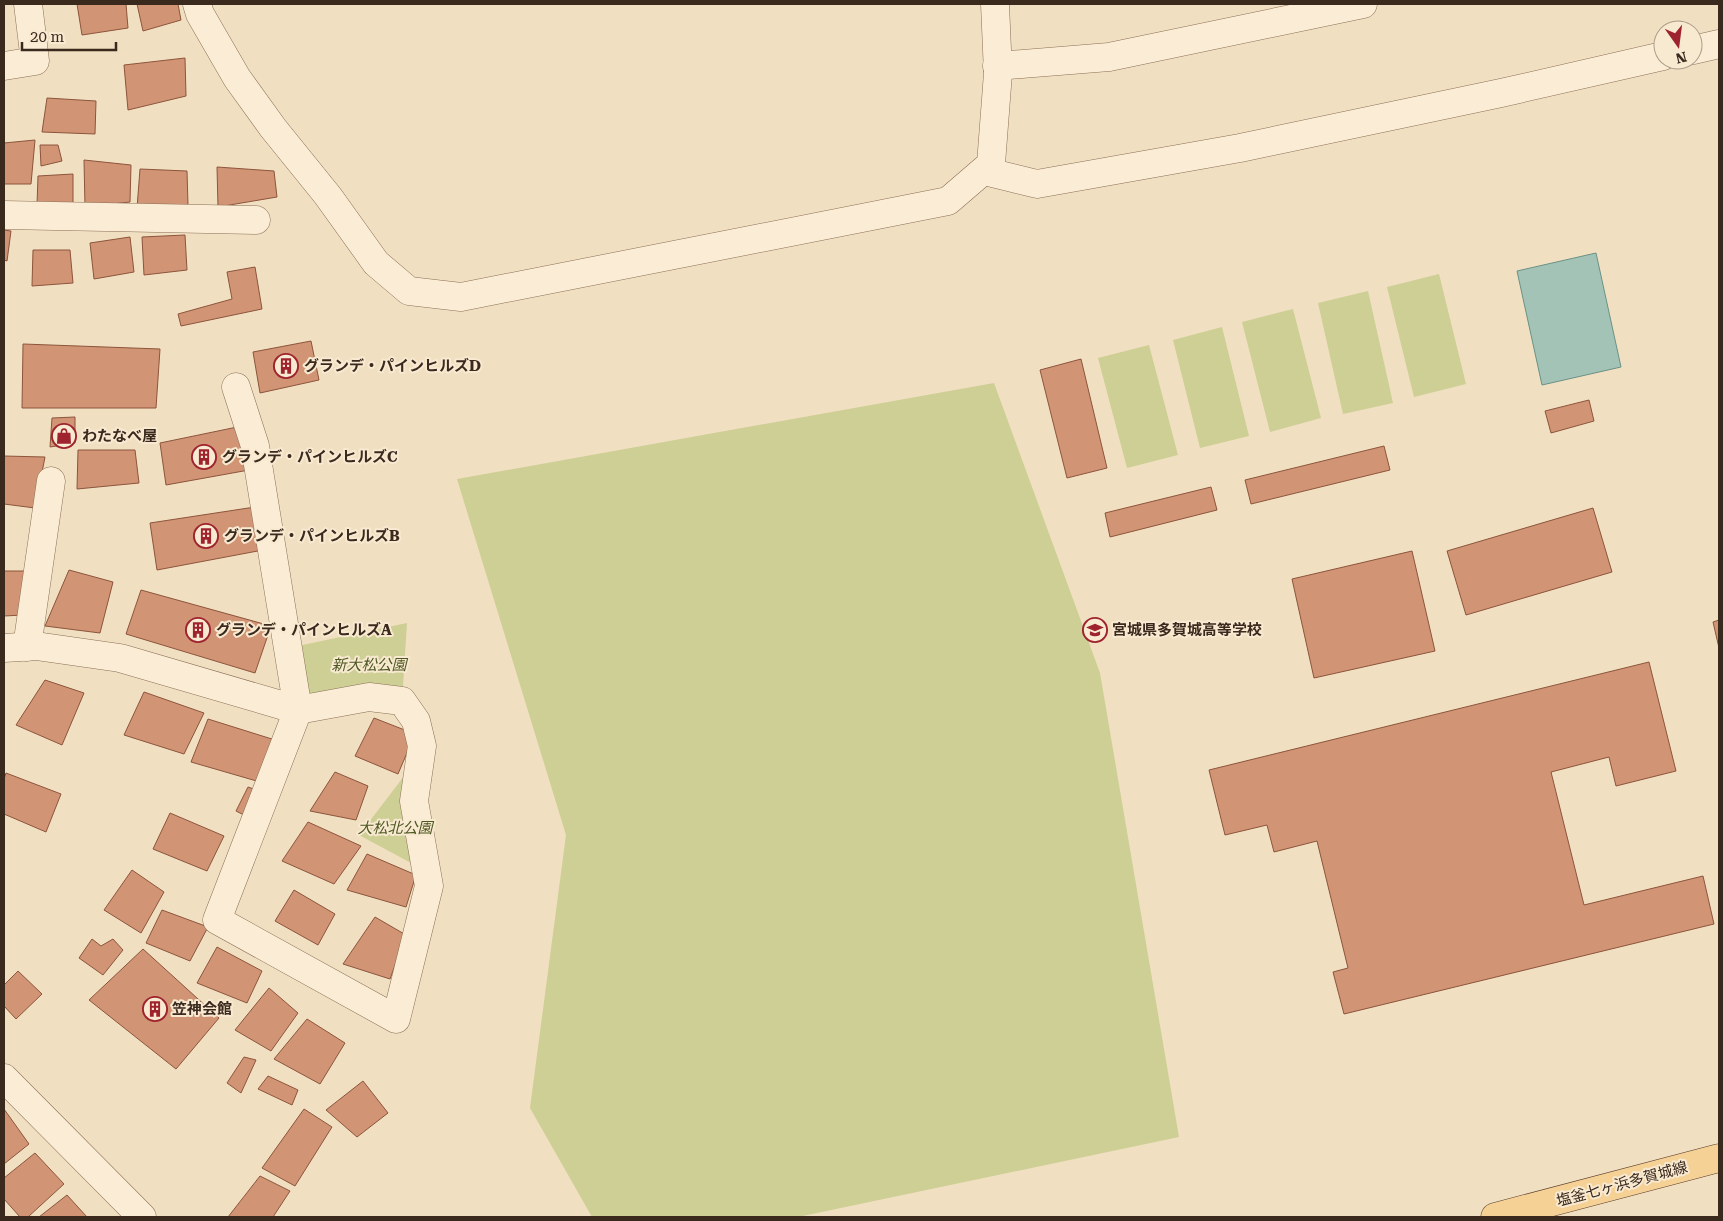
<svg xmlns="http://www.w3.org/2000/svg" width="1723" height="1221" font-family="'Roboto Serif','Noto Sans JP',serif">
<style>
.green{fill:#cdcf94}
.water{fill:#a4c3b7;stroke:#6a9185}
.building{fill:#d19474;stroke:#8c553c}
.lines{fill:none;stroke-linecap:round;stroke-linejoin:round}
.minor-casing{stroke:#8b6f57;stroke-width:29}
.major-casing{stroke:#593d2c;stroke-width:29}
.minor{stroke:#fbedd5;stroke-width:28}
.major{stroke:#f6d196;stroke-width:28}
.labels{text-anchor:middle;stroke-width:4;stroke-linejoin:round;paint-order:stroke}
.poi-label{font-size:15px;font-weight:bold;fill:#3a291d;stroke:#f8e9d1;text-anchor:start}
.park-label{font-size:15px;font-style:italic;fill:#4e5822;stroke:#f8e9d1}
.street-label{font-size:15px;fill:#3a291d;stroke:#f8e9d1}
</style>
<rect width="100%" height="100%" fill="#f1dfc1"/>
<g class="green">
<polygon points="1439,274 1466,384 1414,397 1387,287"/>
<polygon points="1368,291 1393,403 1343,414 1318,303"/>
<polygon points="1293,309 1321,418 1270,432 1242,322"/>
<polygon points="1222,327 1249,436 1200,448 1173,340"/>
<polygon points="1149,345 1178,455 1127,468 1098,358"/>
<polygon points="994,383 1100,673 1179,1137 798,1217 592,1217 530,1108 566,835 457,479"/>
<polygon points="407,623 402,701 298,710 293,647"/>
<polygon points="421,754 426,871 359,835"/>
</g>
<polygon class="water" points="1596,253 1621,367 1542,385 1517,271"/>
<g class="building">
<polygon points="77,4 126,4 128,28 82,35"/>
<polygon points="137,4 178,4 181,20 143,31"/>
<polygon points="185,58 186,96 128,110 124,65"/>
<polygon points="47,98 96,101 95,134 42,132"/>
<polygon points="35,140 31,184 4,184 4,143"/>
<polygon points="40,145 58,145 62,161 41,166"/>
<polygon points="84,160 131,165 130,202 85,207"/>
<polygon points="217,167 274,171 277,197 218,207"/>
<polygon points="140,169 187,171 188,205 137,208"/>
<polygon points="73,174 73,204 37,205 38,176"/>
<polygon points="4,230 11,231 7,261 4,260"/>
<polygon points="185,235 187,270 144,275 142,237"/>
<polygon points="130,237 134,272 94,279 90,243"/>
<polygon points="33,250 70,250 73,283 32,286"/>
<polygon points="255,267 262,309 181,326 178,314 232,299 227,272"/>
<polygon points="311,341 319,380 260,393 253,352"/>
<polygon points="23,344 160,349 156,408 22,408"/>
<polygon points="1081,359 1107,468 1067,478 1040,370"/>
<polygon points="1589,400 1594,421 1551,433 1545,411"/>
<polygon points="75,417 75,443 50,447 52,418"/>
<polygon points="242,426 249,470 166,485 160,443"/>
<polygon points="1384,446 1390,470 1251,504 1245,480"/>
<polygon points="78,450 135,450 139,483 77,489"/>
<polygon points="4,456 45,457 35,508 4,504"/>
<polygon points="1211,487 1217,510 1110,537 1105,513"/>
<polygon points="255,507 263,550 157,570 150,523"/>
<polygon points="1593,508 1612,572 1466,615 1447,551"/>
<polygon points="1412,551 1435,651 1314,678 1292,579"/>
<polygon points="69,570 113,582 100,633 45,626"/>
<polygon points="4,571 30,571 23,615 4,616"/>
<polygon points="141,590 271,626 255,673 126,634"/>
<polygon points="1719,620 1719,648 1713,622"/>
<polygon points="1649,662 1676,771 1616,786 1609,757 1551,772 1584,905 1703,876 1714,924 1344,1014 1333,972 1348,968 1317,841 1274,852 1267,825 1225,835 1209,770"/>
<polygon points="45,680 84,693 62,745 16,725"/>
<polygon points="144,692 204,713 184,754 124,735"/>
<polygon points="374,718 415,734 398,774 355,756"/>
<polygon points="208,719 275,740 260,782 191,762"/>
<polygon points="335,772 368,786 356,820 310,811"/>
<polygon points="6,773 61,794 46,832 4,814 4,779"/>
<polygon points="248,787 259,791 250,818 236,811"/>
<polygon points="170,813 224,836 207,871 153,849"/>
<polygon points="308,822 361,846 334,884 282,861"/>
<polygon points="367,854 416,875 406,907 347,890"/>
<polygon points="132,870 164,892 141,933 104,910"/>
<polygon points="294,890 335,914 318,945 275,921"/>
<polygon points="162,910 208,927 190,961 146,943"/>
<polygon points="375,917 406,935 390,979 343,964"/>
<polygon points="92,939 101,946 113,939 123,950 103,975 79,958"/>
<polygon points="217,947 262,971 247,1003 197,983"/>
<polygon points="143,949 219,1018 176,1069 89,1000"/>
<polygon points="18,971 42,994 16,1019 4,1006 4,985"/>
<polygon points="269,988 298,1013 271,1051 235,1030"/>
<polygon points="307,1019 345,1043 320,1084 274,1059"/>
<polygon points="244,1057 256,1060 241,1093 227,1083"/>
<polygon points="268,1076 298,1090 292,1105 258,1089"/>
<polygon points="363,1081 388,1113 357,1137 326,1110"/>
<polygon points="4,1109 29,1144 4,1164"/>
<polygon points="304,1109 332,1127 295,1186 262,1168"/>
<polygon points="35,1153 64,1184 28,1217 20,1217 4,1199 4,1178"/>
<polygon points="260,1176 290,1191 273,1217 228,1217"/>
<polygon points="67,1195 87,1217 39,1217"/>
</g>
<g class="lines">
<defs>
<g id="minor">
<polyline points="197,4 200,14 237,78 273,128 328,196 376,263 409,291 461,297 948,201 991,164 998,73 995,4"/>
<polyline points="1693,50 1719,44"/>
<polyline points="4,66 35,61 28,4"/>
<polyline points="997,66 1109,57 1363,4"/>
<polyline points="984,171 1037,184 1240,148 1501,93 1663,56"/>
<polyline points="4,215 256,220"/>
<polyline points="27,647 51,481"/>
<polyline points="4,648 36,646 120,658 298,710 369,697 402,701 416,721 422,746 414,801 429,886 396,1019 217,920 298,710 255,446 236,387"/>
<polyline points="4,1078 142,1217"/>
</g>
<polyline id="major" points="1495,1217 1719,1158"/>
</defs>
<use href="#minor" class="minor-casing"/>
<use href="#major" class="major-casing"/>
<use href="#minor" class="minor"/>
<use href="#major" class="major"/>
</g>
<defs>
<symbol id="building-ring" viewBox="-11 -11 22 22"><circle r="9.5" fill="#f8e9d1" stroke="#9e232e" stroke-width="1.5"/><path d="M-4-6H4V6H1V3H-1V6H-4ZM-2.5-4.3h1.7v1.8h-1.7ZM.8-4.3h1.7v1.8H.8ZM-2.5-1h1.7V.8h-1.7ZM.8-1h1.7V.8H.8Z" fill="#9e232e"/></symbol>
<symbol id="shop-ring" viewBox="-11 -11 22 22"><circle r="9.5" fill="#f8e9d1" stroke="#9e232e" stroke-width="1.5"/><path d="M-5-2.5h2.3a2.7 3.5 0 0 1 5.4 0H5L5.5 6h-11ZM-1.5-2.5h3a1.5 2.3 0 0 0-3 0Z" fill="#9e232e"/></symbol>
<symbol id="school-ring" viewBox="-11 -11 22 22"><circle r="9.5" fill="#f8e9d1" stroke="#9e232e" stroke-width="1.5"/><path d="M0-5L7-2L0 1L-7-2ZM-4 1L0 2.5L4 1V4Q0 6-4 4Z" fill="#9e232e"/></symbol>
</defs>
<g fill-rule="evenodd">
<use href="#building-ring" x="272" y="352" width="28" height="28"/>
<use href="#shop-ring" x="50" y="422" width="28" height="28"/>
<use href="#building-ring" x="190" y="443" width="28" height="28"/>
<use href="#building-ring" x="192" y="522" width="28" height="28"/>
<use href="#building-ring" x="184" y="616" width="28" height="28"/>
<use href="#school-ring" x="1081" y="616" width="28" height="28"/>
<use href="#building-ring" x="141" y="995" width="28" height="28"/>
</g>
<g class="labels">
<g class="poi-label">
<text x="304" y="371">グランデ・パインヒルズD</text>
<text x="82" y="441">わたなべ屋</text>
<text x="222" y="462">グランデ・パインヒルズC</text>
<text x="224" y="541">グランデ・パインヒルズB</text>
<text x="216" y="635">グランデ・パインヒルズA</text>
<text x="1112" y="635">宮城県多賀城高等学校</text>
<text x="172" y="1014">笠神会館</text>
</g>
<g class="park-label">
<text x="369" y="670">新大松公園</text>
<text x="395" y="833">大松北公園</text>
</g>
<g class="street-label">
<text transform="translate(1622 1184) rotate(-15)" y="5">塩釜七ヶ浜多賀城線</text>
</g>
</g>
<rect width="1723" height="1221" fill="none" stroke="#3a291d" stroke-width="10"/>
<g transform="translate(1678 45) rotate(166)"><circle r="24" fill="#f8e9d1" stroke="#ac9c89"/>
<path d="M0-4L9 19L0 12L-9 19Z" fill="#9e232e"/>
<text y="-8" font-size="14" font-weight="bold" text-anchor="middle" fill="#3a291d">N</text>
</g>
<path d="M22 42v8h94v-8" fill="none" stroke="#3a291d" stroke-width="2.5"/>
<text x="30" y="42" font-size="15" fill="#3a291d" stroke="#f8e9d1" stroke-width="4" paint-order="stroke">20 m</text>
</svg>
